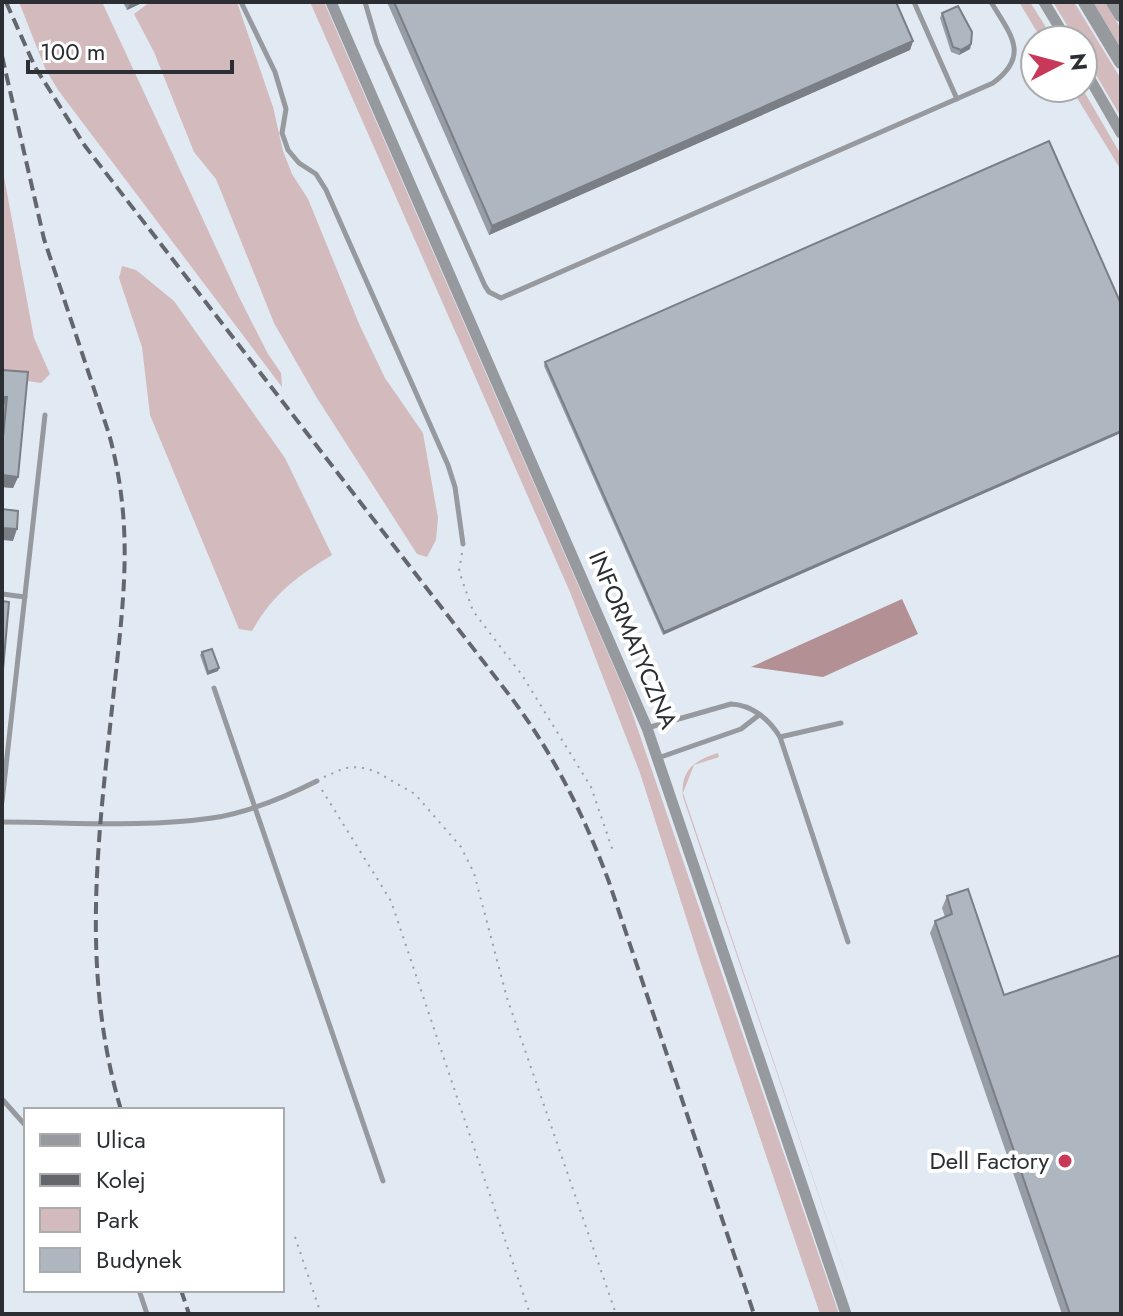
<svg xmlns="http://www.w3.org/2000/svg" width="1123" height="1316" font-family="Jost,sans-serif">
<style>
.green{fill:#d3babc}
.water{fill:#b39093}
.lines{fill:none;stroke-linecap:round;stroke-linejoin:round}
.path{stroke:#999fa6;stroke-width:2;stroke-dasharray:2 6;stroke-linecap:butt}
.service{stroke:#96999d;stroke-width:5}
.minor{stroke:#96999d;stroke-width:11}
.tertiary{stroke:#96999d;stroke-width:14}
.rail{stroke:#63676d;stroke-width:4;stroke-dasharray:12 6;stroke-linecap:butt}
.wall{fill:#969da4}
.shaded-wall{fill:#7a7f86}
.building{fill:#aeb6bf;stroke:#7a7f86;stroke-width:2}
.poi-dot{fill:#c83959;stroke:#fff;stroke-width:3}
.labels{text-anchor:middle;stroke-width:8;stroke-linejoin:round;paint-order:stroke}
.street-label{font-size:24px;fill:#2b2e32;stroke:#fff}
.poi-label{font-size:24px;fill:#2b2e32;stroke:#fff;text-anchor:end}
</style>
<rect width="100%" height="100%" fill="#e1e9f2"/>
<g class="green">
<polygon points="19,2 102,2 239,297 268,354 281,373 282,387 58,90 45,68"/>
<polygon points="150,2 237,2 273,107 283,151 292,174 308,199 360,326 385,378 423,433 438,518 436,540 427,557 417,554 317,398 274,323 216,179 194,152 154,52 134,14"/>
<polygon points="310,2 324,2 626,695 839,1314 820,1314 701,964 640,773 570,592"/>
<polygon points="1019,2 1030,2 1054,40 1042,40"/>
<polygon points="1053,2 1074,2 1121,79 1121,117 1083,53 1083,40 1076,40"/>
<polygon points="1093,2 1105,2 1121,29 1121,48"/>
<polygon points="1071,88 1082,88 1121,155 1121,170"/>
<polygon points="2,166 34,338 50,374 41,383 2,377"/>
<path d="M122,266L136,270L174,301L285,458L332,555C296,577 273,594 252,631L239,629L150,415L142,347L119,278Z"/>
<path d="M718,753L719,757L694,765L683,793L859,1314L683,797C680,770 695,760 718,753Z"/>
</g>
<polygon class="water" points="902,599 918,634 823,677 751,667"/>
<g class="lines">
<g class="path">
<polyline points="462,553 459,571 473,611 522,675 591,787 614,854"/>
<polyline points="324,777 345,768 359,767 375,771 415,794 461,847 474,873 507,998 616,1314"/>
<polyline points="322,790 391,901 530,1314"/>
<polyline points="295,1237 321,1314"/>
</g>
<g class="service">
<polyline points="241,2 275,72 286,109 282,133 288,150 299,163 316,174 326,190 448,465 455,487 463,544"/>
<path d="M365,2L377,43L485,286L489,292L501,298L993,83C1031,55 1010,34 991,2"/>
<polyline points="914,2 957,99"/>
<polyline points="2,594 25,597"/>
<polyline points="214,688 383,1181"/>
<path d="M647,728L731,704C752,705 769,719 780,737L848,942"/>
<polyline points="780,737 841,723"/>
<polyline points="658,758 741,729 759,715"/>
<polyline points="2,802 45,415"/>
<path d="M2,822C71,822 143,828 212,818C247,813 285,797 317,781"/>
<polyline points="2,1099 26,1126"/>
<polyline points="139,1290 147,1314"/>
</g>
<g class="minor">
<polyline points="331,2 647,728 846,1314"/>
<polyline points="1044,2 1067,40"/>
<polyline points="1083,67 1121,133"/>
</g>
<g class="tertiary">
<polyline points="1085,2 1121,62"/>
<polyline points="1113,2 1121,15"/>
</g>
<g class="rail">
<path d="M6,2L35,67L85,146L510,696C553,753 584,815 609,882L754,1314"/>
<path d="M2,56L44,239L109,434C135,529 123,604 113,699C98,840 80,971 121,1110"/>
<polyline points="181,1290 189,1314"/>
</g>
</g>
<g class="wall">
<polygon points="123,2 144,2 127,10"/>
<polygon points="387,2 896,2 913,41 910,50 489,235"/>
<polygon points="942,13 971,44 970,49 959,55 951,52 940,18"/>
<polygon points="1049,141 663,635 544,366 545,362"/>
<polygon points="2,370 28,372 18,477 13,488 2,487 2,421 3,409 2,409"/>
<polygon points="202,652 219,668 218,671 207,675 200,655"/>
<polygon points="947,896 1004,995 1121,1314 1062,1314 930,933 935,921 945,917 942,908"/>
</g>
<g class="shaded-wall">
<polygon points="136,2 144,2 127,10 129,5"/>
<polygon points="913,41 910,50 489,235 492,226"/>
<polygon points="971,44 970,49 959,55 961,50"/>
<polygon points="2,397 7,397 3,409 2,409"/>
<polygon points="1121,431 1121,433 663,635 664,632"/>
<polygon points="2,475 18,477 13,488 2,487"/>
<polygon points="3,528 17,529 13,541 2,540"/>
<polygon points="219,668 218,671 207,675 208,672"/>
</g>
<g class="building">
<polygon points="394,2 896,2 913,41 492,226"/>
<polygon points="958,6 972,32 971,44 961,50 953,47 942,13"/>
<polygon points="1049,141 1121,304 1121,431 664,632 545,362"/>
<polygon points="2,370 28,372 18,477 2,475 2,447 7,397 2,397"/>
<polygon points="2,509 18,511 17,529 3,528 2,537"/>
<polygon points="2,601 9,602 2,681"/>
<polygon points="212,649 219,668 208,672 202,652"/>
<polygon points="968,889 1004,995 1121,955 1121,1314 1070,1314 935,921 952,914 947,896"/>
</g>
<circle class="poi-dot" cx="1065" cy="1161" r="8"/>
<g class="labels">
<g class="street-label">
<text transform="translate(633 640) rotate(67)" y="8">INFORMATYCZNA</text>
</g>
<g class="poi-label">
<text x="1049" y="1169">Dell Factory</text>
</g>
</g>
<rect width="1123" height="1316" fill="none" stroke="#2b2e32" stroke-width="8"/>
<rect x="24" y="1108" width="260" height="184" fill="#ffffff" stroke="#aaabad" stroke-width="2"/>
<rect x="40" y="1134" width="40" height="12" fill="#96999d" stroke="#aaabad" stroke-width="2"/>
<text x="96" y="1148" font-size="24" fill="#2b2e32">Ulica</text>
<rect x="40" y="1174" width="40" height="12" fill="#63676d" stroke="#aaabad" stroke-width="2"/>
<text x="96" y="1188" font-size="24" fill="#2b2e32">Kolej</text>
<rect x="40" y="1208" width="40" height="24" fill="#d3babc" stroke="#aaabad" stroke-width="2"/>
<text x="96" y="1228" font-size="24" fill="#2b2e32">Park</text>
<rect x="40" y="1248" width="40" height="24" fill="#aeb6bf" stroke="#aaabad" stroke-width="2"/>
<text x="96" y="1268" font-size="24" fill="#2b2e32">Budynek</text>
<g transform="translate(1059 64) rotate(84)"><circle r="38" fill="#ffffff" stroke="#aaabad" stroke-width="2"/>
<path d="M0-6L14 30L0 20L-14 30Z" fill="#c83959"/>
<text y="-12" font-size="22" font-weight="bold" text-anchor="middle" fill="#2b2e32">N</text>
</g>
<path d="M28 60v12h204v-12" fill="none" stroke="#2b2e32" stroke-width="4"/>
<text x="40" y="60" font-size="24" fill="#2b2e32" stroke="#ffffff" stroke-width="6" paint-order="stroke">100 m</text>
</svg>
